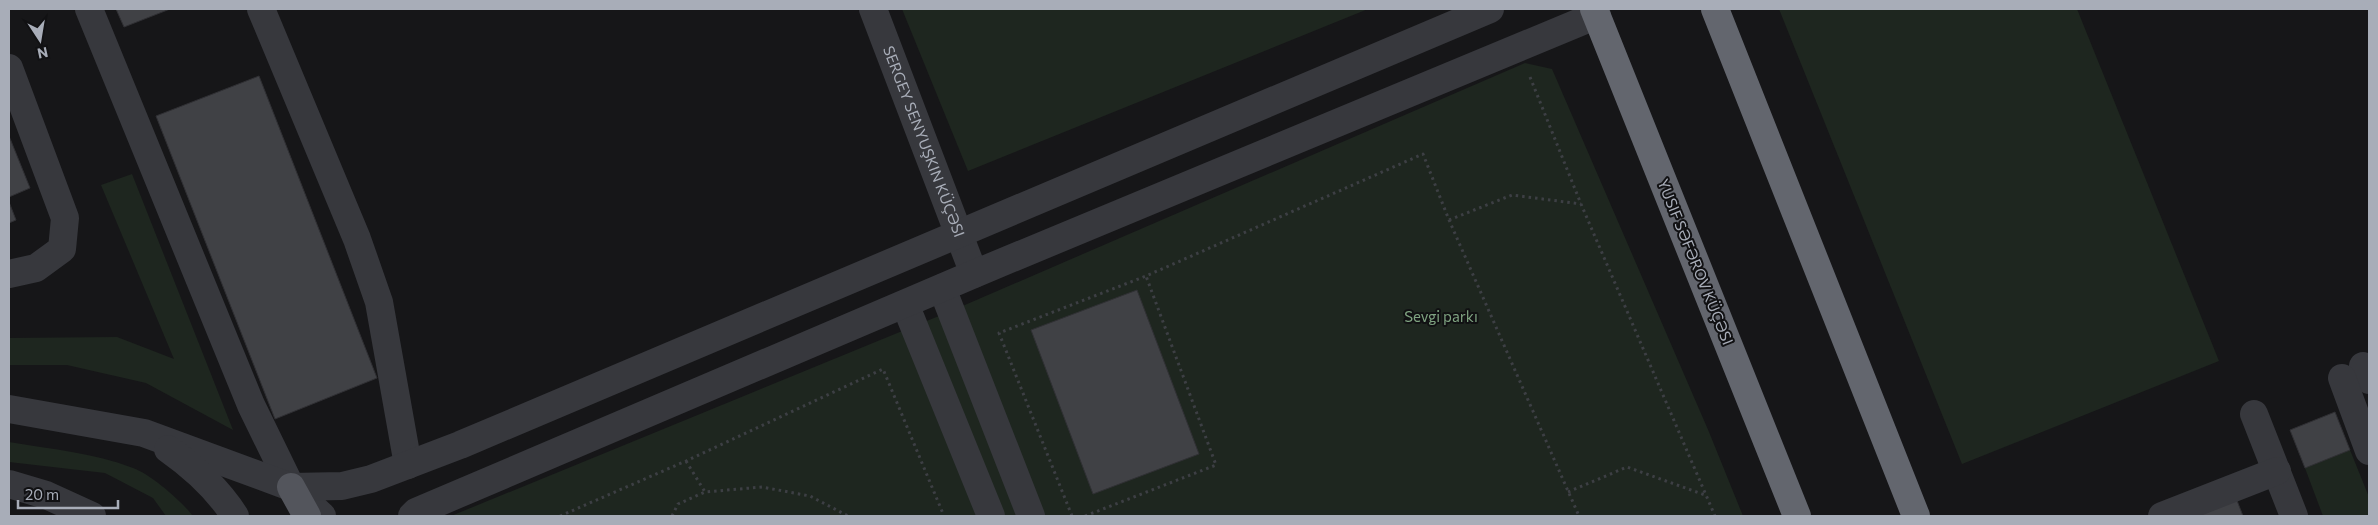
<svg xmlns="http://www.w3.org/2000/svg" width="2378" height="525" font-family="Commissioner,sans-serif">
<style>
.green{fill:#1e261f}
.building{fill:#404145;stroke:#303034}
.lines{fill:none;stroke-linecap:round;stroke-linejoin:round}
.path{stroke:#3d3f44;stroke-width:3;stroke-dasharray:2.5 4;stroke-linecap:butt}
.minor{stroke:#37383d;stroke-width:28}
.major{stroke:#53555c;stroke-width:28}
.highway{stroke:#63666e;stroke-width:28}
.labels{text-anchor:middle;stroke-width:4;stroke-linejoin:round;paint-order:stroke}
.street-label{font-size:15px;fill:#a8adb8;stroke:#111113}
.park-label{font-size:15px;fill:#7fa381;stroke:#111113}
</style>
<rect width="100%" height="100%" fill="#161618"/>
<g class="green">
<polygon points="902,9 1368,9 968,171"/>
<polygon points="1779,9 2077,9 2219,361 1962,464"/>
<polygon points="1525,63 1552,69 1709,432 1743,516 451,516 951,311"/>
<polygon points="132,174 233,430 146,383 67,365 9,365 9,338 117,337 174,359 101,185"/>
<path d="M9,442C50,449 94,453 133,468C152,475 181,501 193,516H166L153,498L105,473L9,462Z"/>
<polygon points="2350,450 2369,497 2369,516 2323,516 2305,468"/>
</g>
<g class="building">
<polygon points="116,9 170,9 124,27"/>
<polygon points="259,76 377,378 275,419 156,116"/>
<polygon points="9,136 30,188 9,197"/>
<polygon points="9,202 16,220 9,223"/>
<polygon points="1137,290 1199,454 1093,494 1031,330"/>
<polygon points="2335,412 2350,450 2305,468 2290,430"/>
<polygon points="2236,498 2243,516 2191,516"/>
</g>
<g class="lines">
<g class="path">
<polyline points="1530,77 1581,204 1715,516"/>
<polyline points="1449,220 1512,195 1581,204"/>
<polyline points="686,461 705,492 762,487 810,496 848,516"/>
<polyline points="1568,492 1627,467 1705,495"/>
<polyline points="560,516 686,461 883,369 944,516"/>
<polyline points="672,516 678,504 705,492"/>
<polyline points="1072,516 999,333 1146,276 1423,154 1449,220 1579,516"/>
<polyline points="1085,516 1216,465 1146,276"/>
</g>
<g class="minor">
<polyline points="89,9 251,405 291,487 322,516"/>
<polyline points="261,9 357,239 379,302 408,465"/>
<path id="s1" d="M873,9L974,274"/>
<polyline points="9,68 65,218 62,249 36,268 9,274"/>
<polyline points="942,288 1031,516"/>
<polyline points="905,304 991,516"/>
<polyline points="2363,366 2369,380"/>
<polyline points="2342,378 2369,451"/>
<polyline points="9,409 144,433 291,487 342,486 371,479 460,445 1490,9"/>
<polyline points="2254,414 2294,516"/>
<path d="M168,449C195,468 217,488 235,516"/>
<polyline points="9,484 46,495 92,516"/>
<polyline points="412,516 416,512 974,274 1597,15"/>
<polyline points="2162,516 2277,471"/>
</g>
<polyline class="major" points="291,487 307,516"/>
<g class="highway">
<polyline points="1594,9 1797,516"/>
<polyline points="1715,9 1916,516"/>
</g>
</g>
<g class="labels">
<g class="street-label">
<text dy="5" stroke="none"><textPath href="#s1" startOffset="142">SERGEY SENYUŞKIN KÜÇƏSI</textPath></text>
<text transform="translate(1695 262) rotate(68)" y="5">YUSIF SƏFƏROV KÜÇƏSI</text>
</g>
<g class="park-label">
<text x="1441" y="322">Sevgi parkı</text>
</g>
</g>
<rect width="2378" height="525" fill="none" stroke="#a8adb8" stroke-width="20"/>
<g transform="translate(40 40) rotate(168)" stroke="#111113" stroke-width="4" paint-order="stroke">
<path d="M0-4L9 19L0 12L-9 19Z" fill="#a8adb8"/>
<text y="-8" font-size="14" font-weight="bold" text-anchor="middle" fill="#a8adb8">N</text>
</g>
<path d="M18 500v8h100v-8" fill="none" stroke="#a8adb8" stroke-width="2.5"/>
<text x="25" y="500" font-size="15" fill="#a8adb8" stroke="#111113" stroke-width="4" paint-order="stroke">20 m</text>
</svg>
